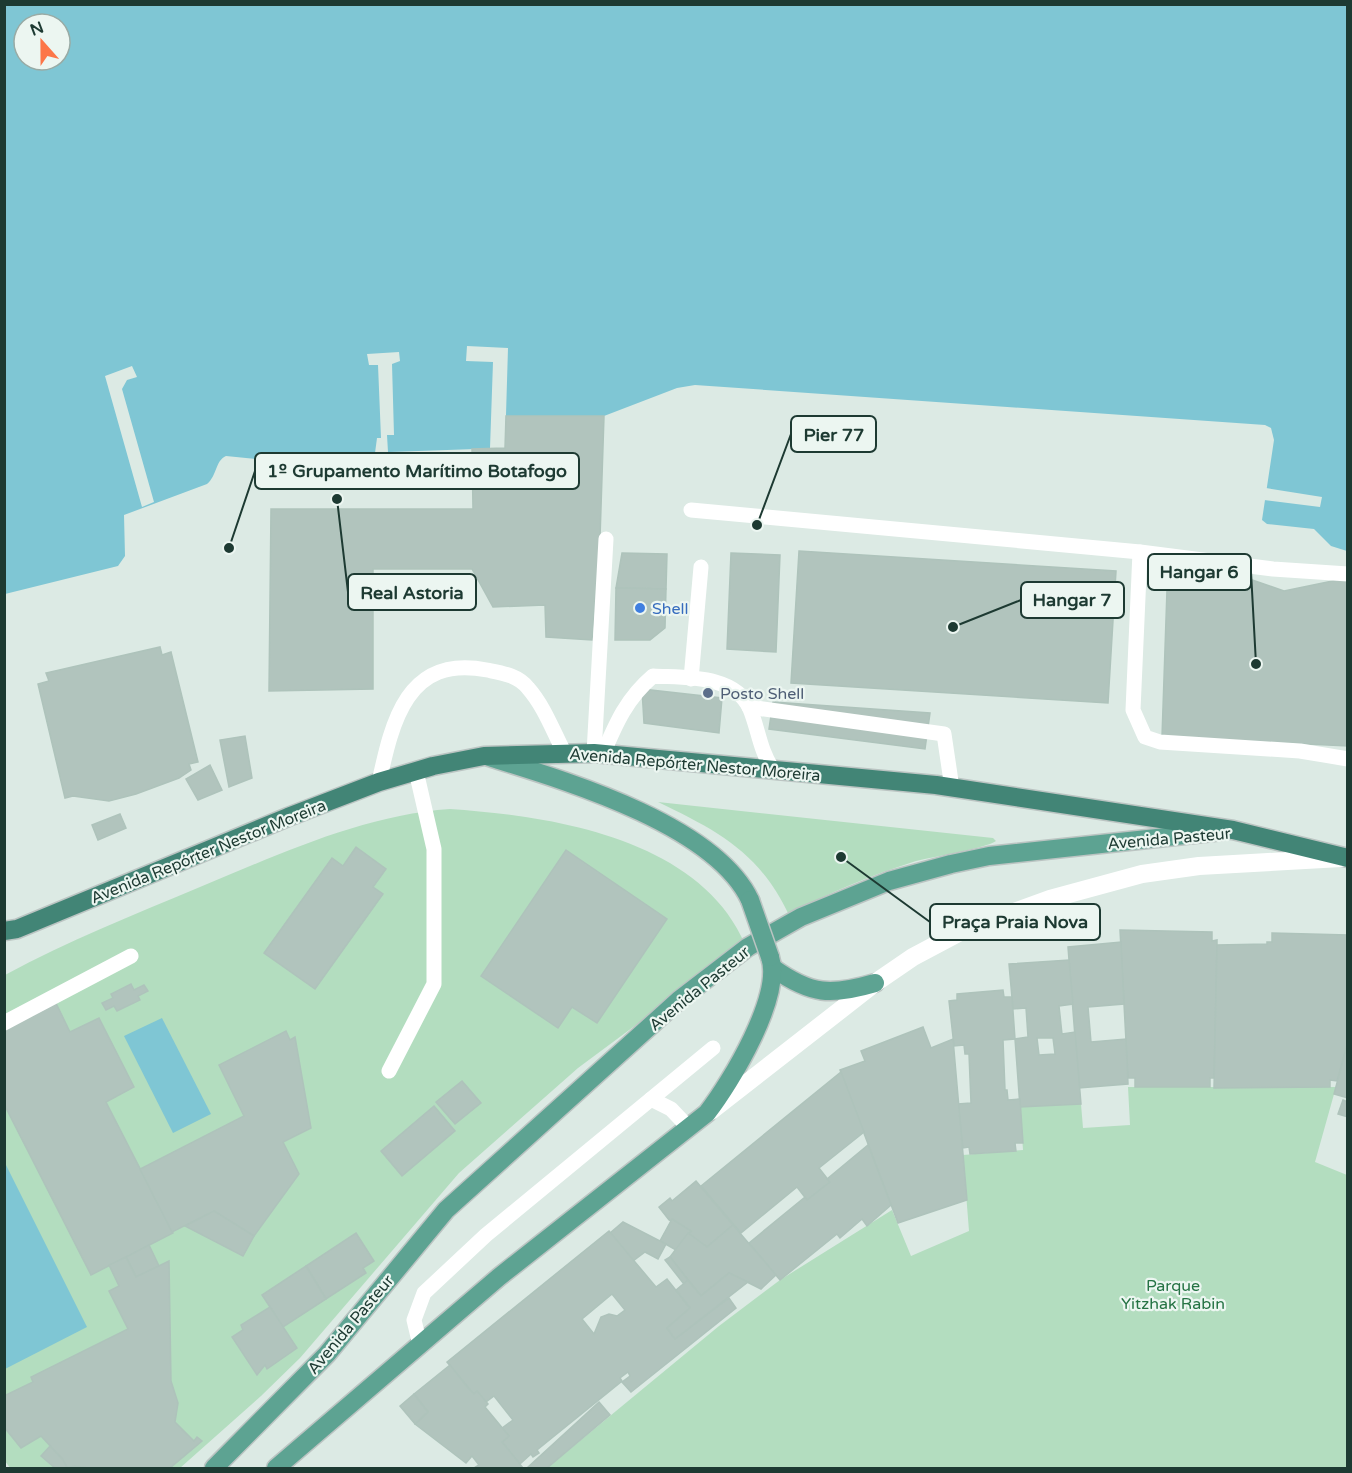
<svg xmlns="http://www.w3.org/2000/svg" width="1352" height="1473" font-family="'Varela Round',sans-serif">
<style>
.green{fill:#b3ddbf}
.water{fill:#7fc6d4;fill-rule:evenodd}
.pier{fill:#dceae4}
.building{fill:#b1c4bd;stroke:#aec3bb;stroke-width:1.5;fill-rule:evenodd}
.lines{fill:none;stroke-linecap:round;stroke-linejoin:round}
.primary-casing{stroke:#bbc4c2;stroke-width:21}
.trunk-casing{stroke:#bbc4c2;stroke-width:21}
.service{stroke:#fff;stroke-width:15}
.tertiary{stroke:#fff;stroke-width:18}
.primary{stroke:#5da392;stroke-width:18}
.trunk{stroke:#428576;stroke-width:18}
.primary-bridge-casing{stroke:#bbc4c2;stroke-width:21;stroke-linecap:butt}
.primary-bridge{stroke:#5da392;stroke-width:18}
.shop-dot{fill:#3f7fe0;stroke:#ecf6f1;stroke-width:2}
.service-dot{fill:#5c6f8a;stroke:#ecf6f1;stroke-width:2}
.labels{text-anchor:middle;stroke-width:4.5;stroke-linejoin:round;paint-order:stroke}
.shop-label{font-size:16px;fill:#366cbe;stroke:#ecf6f1;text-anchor:start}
.service-label{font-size:16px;fill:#4e5e75;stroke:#ecf6f1;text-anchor:start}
.street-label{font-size:16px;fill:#1d3a32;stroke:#ecf6f1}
.park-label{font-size:16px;fill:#257344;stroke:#ecf6f1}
.leader{fill:none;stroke:#1d3a32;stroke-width:2}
.callout-dot{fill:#1d3a32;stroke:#ecf6f1;stroke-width:2}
.callout{fill:#ecf6f1;stroke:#1d3a32;stroke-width:2}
.callout-label{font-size:18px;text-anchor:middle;font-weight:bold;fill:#1d3a32}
</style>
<rect width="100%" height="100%" fill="#dceae4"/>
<g class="green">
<path d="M658,802L993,838L996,841C987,848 932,857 916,861C872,875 829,892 789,915C759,852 718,831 658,802Z"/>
<path d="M450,809C551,816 699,838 745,944L578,1068L459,1173L300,1358L261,1396L180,1468H10L5,1461V975C68,941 133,915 200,887C280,854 363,815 450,809Z"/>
<polygon points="1128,1087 1336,1087 1315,1162 1347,1175 1347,1468 547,1468 719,1326 780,1280 892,1210 911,1256 969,1231 963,1155 1023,1150 1020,1107 1081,1104 1083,1128 1130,1125"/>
</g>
<g class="water">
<path d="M4,5H1347V551L1331,546L1314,529L1267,524L1262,520L1274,440L1271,428L1265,425L695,385L677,388L604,416H507L505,448L332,454L286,462L226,456C215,461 217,476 207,484L124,515L125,556L118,566L5,594ZM24,24H60V60H24Z"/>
<polygon points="162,1018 211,1114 173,1133 124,1036"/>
<polygon points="5,1163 87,1327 5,1369 4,1369"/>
</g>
<g class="pier">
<polygon points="467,346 508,348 505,448 490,448 493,362 466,361"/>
<polygon points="399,352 400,361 392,364 394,435 387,435 388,452 375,453 377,438 381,438 378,365 369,365 367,354"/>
<polygon points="132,366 137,377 127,380 122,389 154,502 142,507 105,376"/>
<polygon points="1266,488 1322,497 1320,507 1264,500"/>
</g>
<g class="building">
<polygon points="506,416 604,416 600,538 592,640 546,637 545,605 493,607 472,569 373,569 373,689 269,691 271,509 473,509 472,449 505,448"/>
<polygon points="799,551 1116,571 1108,703 791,683"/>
<polygon points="622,553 667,554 666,589 616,588"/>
<polygon points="731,553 780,555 776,652 727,649"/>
<polygon points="1232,573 1284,591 1342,579 1348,581 1348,746 1162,737 1167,590"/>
<polygon points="616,588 666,589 665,628 650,640 615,640"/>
<polygon points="160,647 162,655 171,652 198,762 189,764 191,770 179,778 136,794 109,801 73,796 65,798 38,684 49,681 46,673"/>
<polygon points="642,689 722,698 719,733 644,723"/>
<polygon points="773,702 930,713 925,749 769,729"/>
<polygon points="245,736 252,778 229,787 220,740"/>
<polygon points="210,765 222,790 198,800 186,779"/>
<polygon points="120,814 126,828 98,840 92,825"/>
<polygon points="356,847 386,869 373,887 383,894 315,989 264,953 332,858 343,866"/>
<polygon points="566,850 667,919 597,1023 572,1007 558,1028 481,976"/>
<polygon points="1120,930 1212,932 1212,941 1217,940 1217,945 1214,1078 1210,1078 1210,1087 1135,1087 1135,1078 1128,1078"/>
<polygon points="1272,933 1348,935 1348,1042 1337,1081 1330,1080 1330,1087 1214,1088 1217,945 1267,944 1267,942 1272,942"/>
<polygon points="1121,942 1124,1004 1088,1007 1091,1042 1126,1039 1128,1084 1079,1088 1068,947"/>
<path d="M1069,960L1073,1004L1059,1006L1062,1034L1075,1032L1081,1104L1020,1107L1015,1039L1028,1037L1026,1008L1013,1009L1009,964ZM1037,1038H1053L1055,1054L1039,1055Z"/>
<polygon points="131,984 134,990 144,985 148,991 138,996 140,1000 117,1011 114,1006 106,1010 102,1003 113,998 111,994"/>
<polygon points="1003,990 1004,997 1012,997 1015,1039 1003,1040 1005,1090 1007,1090 1008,1100 1020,1099 1023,1143 1015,1143 1016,1151 970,1154 969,1147 963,1148 958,1104 971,1103 969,1054 965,1054 964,1045 954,1046 949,1001 957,1000 957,994"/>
<polygon points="54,999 70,1032 99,1018 134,1087 106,1102 173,1233 91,1275 4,1104 4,1024"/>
<polygon points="923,1027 931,1048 953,1039 967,1200 898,1223 840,1070 865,1061 861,1051"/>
<polygon points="286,1031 290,1040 295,1037 311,1128 283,1142 299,1174 254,1236 214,1211 172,1232 140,1169 244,1116 219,1065"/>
<polygon points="1348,1042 1348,1098 1334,1094"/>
<polygon points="841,1072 864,1132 819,1168 830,1182 807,1200 797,1187 741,1233 701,1186"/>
<polygon points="462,1081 481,1103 455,1124 436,1102"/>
<polygon points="1343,1100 1348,1102 1348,1117 1338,1114"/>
<polygon points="434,1106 455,1131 402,1176 381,1151"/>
<polygon points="868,1145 891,1205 867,1226 862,1219 840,1238 837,1234 780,1280 749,1243 805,1197 807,1200 830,1182 827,1179"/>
<polygon points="696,1181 733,1225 707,1247 688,1233 691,1231 669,1220 659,1207 670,1198 672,1201"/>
<polygon points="214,1211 254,1236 243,1256 185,1226"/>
<polygon points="672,1219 691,1231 676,1250 660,1241"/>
<polygon points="623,1222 666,1244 658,1259 645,1252 633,1261 610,1233"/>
<polygon points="733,1225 776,1275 761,1289 729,1273 701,1296 670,1257 688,1233 707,1247"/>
<path d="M609,1231L656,1287L667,1279L690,1308L667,1328L675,1339L729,1298L736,1308L631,1392L622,1382L630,1376L628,1372L620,1378L622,1381L537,1450L539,1453L533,1457L531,1454L520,1464L502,1442L509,1436L502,1428L513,1420L494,1396L486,1402L477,1391L474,1394L447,1362ZM612,1294L625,1310L617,1316L609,1314L601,1317L594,1334L582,1319Z"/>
<polygon points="356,1233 374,1261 363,1268 366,1273 326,1299 306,1266"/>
<polygon points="149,1245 159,1266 136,1277 126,1257"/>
<polygon points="126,1257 136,1277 169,1261 171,1381 178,1403 175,1422 194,1441 197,1437 202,1441 170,1468 88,1468 75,1466 67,1468 63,1460 41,1436 21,1448 4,1427 4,1396 33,1382 31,1377 128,1329 109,1291 119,1286 109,1265"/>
<polygon points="670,1257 688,1280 684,1284 665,1260"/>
<polygon points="306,1266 326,1299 283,1327 262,1295"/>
<polygon points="729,1273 748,1282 675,1339 667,1328 690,1308 676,1290 688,1280 701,1296"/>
<polygon points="270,1307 297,1348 267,1369 265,1365 257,1375 232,1337 243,1330 241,1325"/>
<polygon points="450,1365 468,1388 474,1394 477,1391 488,1404 485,1407 509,1436 502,1442 523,1468 474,1468 479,1465 472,1456 466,1463 415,1424 428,1412 414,1394"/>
<polygon points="414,1394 428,1412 415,1424 400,1406"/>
<polygon points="599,1402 610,1415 547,1468 527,1468"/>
<polygon points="50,1446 63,1460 67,1468 55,1468 41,1456"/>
</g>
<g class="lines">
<defs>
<g id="primary">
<path d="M489,757C563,780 714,824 750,900"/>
<path d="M773,968C811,995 831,996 875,983"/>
<polyline points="214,1468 327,1354 446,1210 679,1000 748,947 801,917 889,881 951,864 989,856 1222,831"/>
<path d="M276,1468L499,1277L707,1113C731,1082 783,996 770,957"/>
</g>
<polyline id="trunk" points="4,931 17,929 288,817 379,782 433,766 484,756 594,753 936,785 1233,830 1348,858"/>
</defs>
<use href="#primary" class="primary-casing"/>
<use href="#trunk" class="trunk-casing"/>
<g class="service">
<polyline points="691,510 1140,552 1273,569 1348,574"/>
<polyline points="1140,552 1133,710 1145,737 1160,742 1300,751 1348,759"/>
<polyline points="691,679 701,567"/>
<polyline points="749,707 944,734 952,788"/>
<polyline points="594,753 606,539"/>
<path d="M603,754C616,723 627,698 653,676C684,678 735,674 750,709C759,731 759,748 773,770"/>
<path d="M379,782C392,722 407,654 487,670C502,673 518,675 528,688C544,706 553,731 564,752"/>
<polyline points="4,1023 131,956"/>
<polyline points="389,1071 434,984 434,849 416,771"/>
<polyline points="651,1099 671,1109 689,1128"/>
<polyline points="420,1345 414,1320 424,1293 486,1235 713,1048"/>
</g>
<polyline class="tertiary" points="711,1111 875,983 913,957 962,931 1050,899 1142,874 1199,866 1341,858"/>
<use href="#primary" class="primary"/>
<use href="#trunk" class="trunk"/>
<defs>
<polyline id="primary-bridge" points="750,900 770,957"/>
</defs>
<use href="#primary-bridge" class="primary-bridge-casing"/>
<use href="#primary-bridge" class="primary-bridge"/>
</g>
<circle class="shop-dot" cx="640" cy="608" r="6"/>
<circle class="service-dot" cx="708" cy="693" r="6"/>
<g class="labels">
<g class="shop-label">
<text x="652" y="614">Shell</text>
</g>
<g class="service-label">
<text x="720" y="699">Posto Shell</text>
</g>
<g class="street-label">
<text transform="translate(695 764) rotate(5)" y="6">Avenida Repórter Nestor Moreira</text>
<text transform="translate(1169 838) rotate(-5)" y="6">Avenida Pasteur</text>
<text transform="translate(208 851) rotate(-22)" y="6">Avenida Repórter Nestor Moreira</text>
<text transform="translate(699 988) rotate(-39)" y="6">Avenida Pasteur</text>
<text transform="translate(350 1324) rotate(-50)" y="6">Avenida Pasteur</text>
</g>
<g class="park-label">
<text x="1173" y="1291">Parque<tspan x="1173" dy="18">Yitzhak Rabin</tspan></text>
</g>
</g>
<path class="leader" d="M757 525L791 434M229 548L255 471M1256 664L1251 572M337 499L348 592M953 627L1021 600M841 857L930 922"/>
<g class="callout-dot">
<circle cx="757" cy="525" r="6"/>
<circle cx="229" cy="548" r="6"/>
<circle cx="1256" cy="664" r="6"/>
<circle cx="337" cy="499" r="6"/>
<circle cx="953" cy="627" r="6"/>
<circle cx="841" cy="857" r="6"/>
</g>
<g class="callout">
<rect x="791" y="416" width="85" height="36" rx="6"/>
<rect x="255" y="453" width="324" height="36" rx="6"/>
<rect x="1148" y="554" width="103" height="36" rx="6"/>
<rect x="348" y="574" width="128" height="36" rx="6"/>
<rect x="1021" y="582" width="103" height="36" rx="6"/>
<rect x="930" y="904" width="170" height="36" rx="6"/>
</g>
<g class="callout-label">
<text x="834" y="441">Pier 77</text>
<text x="417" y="477">1º Grupamento Marítimo Botafogo</text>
<text x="1199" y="578">Hangar 6</text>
<text x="412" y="599">Real Astoria</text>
<text x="1072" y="606">Hangar 7</text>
<text x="1015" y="928">Praça Praia Nova</text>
</g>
<rect width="1352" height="1473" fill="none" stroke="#1d3a32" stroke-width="12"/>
<g transform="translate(42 42) rotate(339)"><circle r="28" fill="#ecf6f1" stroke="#99aba5" stroke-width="1.5"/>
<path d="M0-4.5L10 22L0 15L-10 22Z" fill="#fc7648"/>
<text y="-9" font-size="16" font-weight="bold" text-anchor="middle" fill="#1d3a32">N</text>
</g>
</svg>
